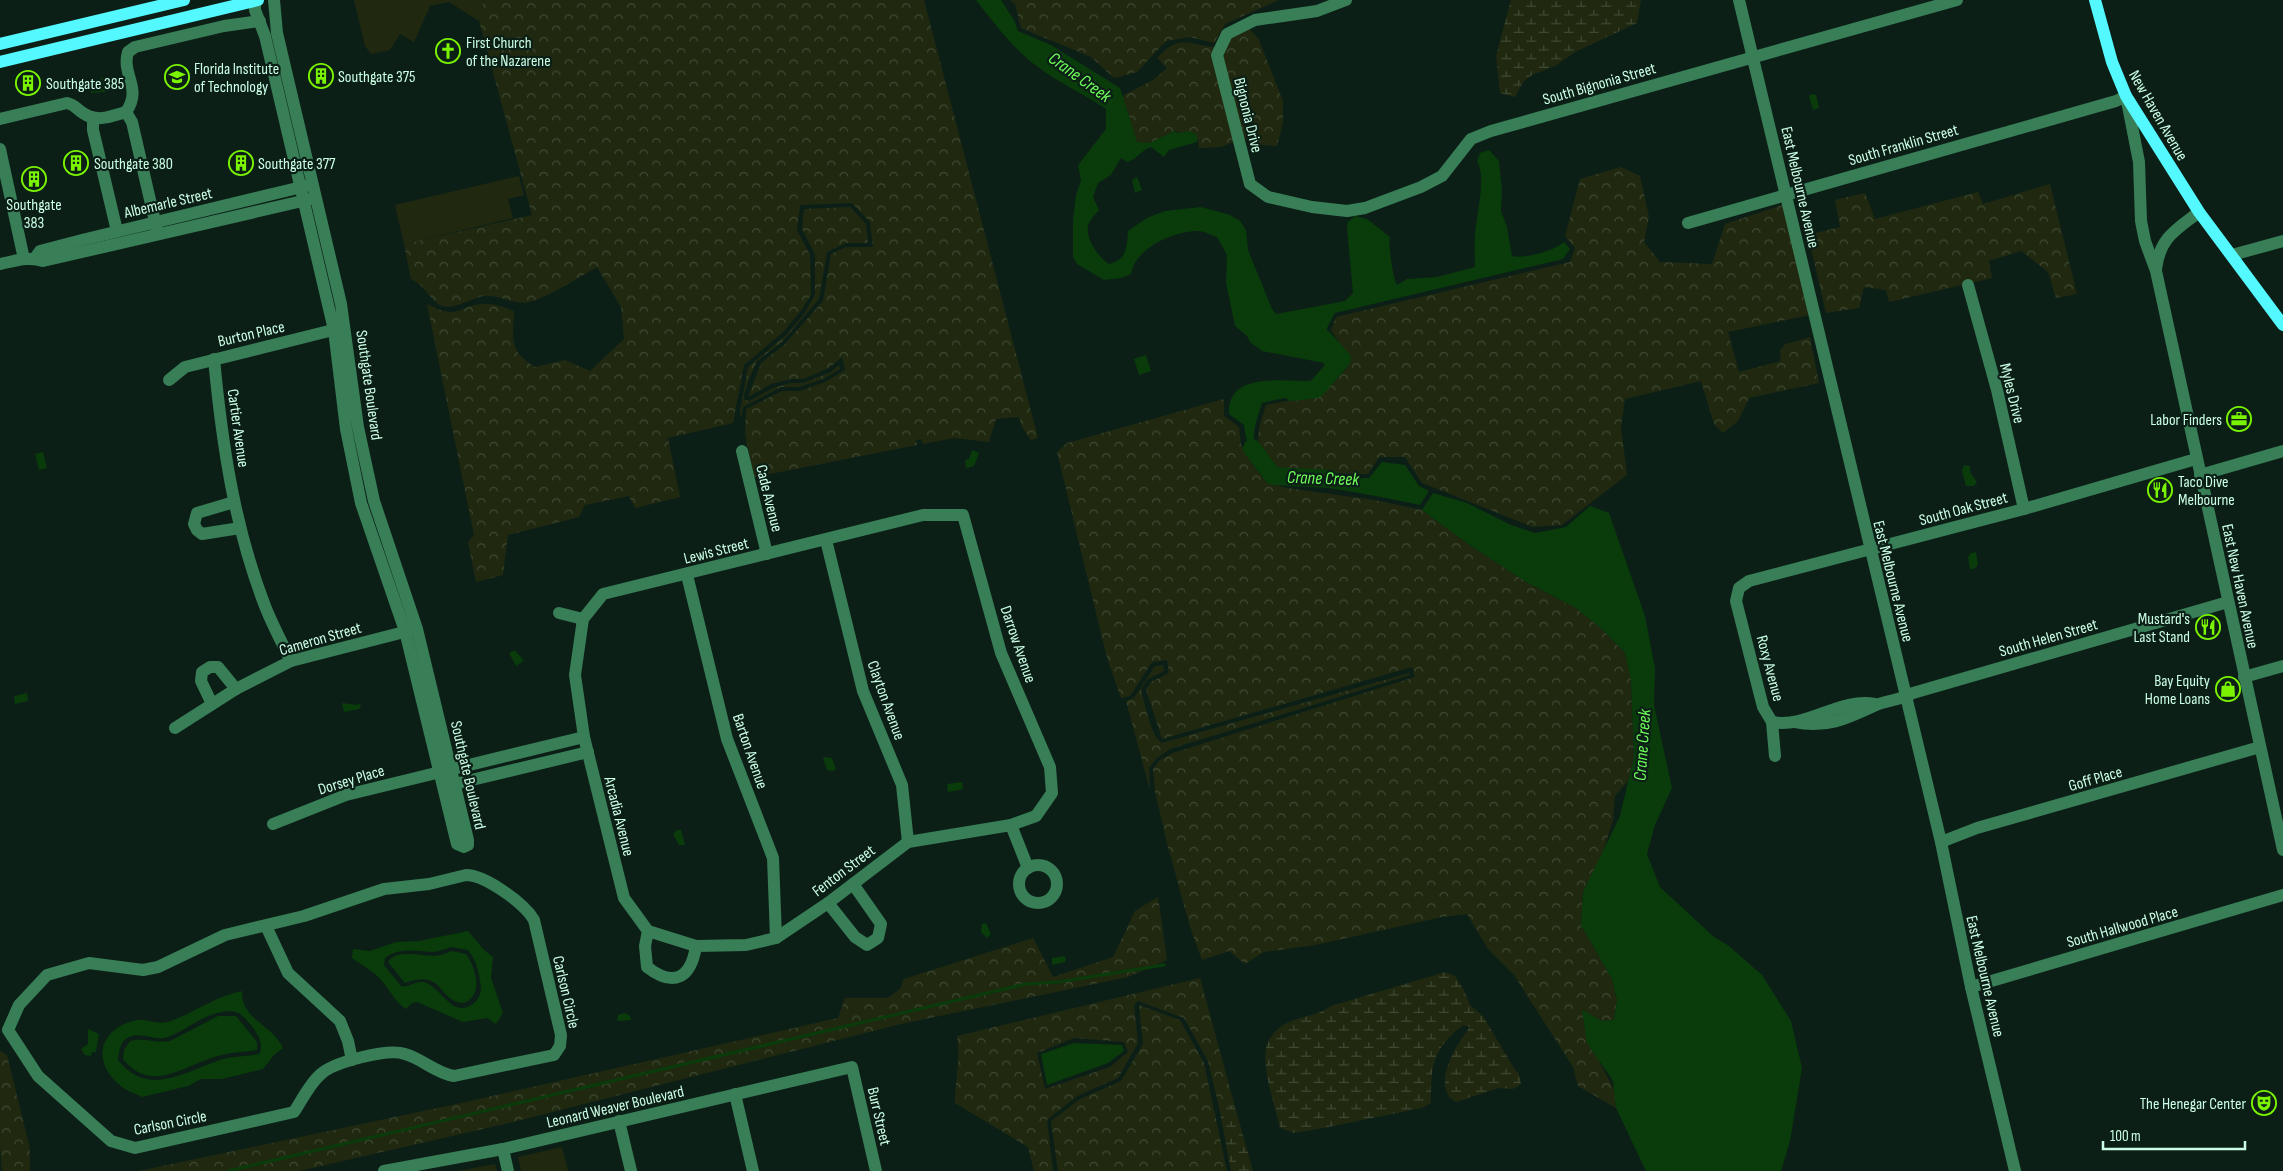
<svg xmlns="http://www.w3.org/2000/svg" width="2283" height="1171" font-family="'Sofia Sans Condensed',sans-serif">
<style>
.grass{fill:#202910}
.forest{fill:url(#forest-crowns);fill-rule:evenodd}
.wetland{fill:url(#wetland-marsh)}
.water{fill:#093b0b;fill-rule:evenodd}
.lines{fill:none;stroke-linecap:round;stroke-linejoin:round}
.stream{stroke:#093b0b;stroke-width:3}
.river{stroke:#093b0b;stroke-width:18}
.minor{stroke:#387e57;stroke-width:12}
.major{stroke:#53f9fe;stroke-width:12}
.labels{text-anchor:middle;stroke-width:4.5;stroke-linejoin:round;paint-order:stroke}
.poi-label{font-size:16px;fill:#cbffe6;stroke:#0c1f17;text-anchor:start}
.street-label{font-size:16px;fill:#cbffe6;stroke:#0c1f17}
.water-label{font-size:18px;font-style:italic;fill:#6ffe5a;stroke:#0c1f17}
</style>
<defs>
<pattern id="forest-crowns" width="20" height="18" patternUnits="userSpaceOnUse" patternTransform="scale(1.25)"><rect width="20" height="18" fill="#202910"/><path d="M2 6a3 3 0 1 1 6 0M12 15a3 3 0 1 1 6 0" fill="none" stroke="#3f4933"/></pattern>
<pattern id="wetland-marsh" width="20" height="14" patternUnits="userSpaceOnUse" patternTransform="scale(1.25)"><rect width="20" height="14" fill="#202910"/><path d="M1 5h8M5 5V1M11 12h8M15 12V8" fill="none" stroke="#3f4933"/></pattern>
</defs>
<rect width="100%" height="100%" fill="#0c1f17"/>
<g class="grass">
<polygon points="354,0 484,0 479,21 449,2 430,6 414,42 400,34 390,50 371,54 365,46"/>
<polygon points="519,176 524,195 508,199 513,218 404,244 395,205"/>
<polygon points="562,1147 568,1171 521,1171 518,1157"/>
<polygon points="495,1164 497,1171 458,1171"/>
</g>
<g class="forest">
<path d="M484,0H924L1038,438L1031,440L1022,427L1019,417L996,419L989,442L954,438L923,444L921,439L916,440L917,445L754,477L745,434L746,409L782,391H800L825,382L845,370L842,357L829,368L803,379H791L771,384L748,397L761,363L785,344L823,301L831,254L846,247H873L870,222L852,203L800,205L797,230L810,255L811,295L800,312L782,333L744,365L733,423L668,438L680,497L635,508L629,496L585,505L579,517L508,535L503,575L476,582L468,542L474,535L427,304C461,322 457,304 487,304C496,304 506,308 514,311C513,339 508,351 535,367L565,360L590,371L624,339L621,307L597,267C583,275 543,300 529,302C513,305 499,294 483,296C471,298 454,310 442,306C431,302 426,286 411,279L404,244L532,215L479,21Z"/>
<polygon points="1010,0 1279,0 1225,24 1214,43 1190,37 1166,41 1137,72 1114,78 1091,57 1021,28 1015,4"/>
<path d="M1243,21L1259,40L1283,101V122L1277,146L1262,145L1243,138L1221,147L1199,148L1198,139L1174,131L1150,143L1137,142C1130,128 1131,113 1122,100L1124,95L1153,80L1167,68L1157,58C1181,33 1187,45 1215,47Z"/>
<path d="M1621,167L1640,176L1649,217L1644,242L1660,262L1712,264L1725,224L1782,205L1810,315L1728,332L1739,372L1781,361L1780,350L1786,344L1810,337L1819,383L1749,398L1738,421L1723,433L1714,424L1701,381L1625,399L1621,427L1627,475L1562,525L1533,527L1422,483L1405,457H1379L1368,474L1276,473C1254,442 1255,440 1266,405C1306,397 1320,398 1348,367L1339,342L1331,330L1336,317L1570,262L1575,248L1565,236L1580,179Z"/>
<polygon points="2050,184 2077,294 2056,298 2048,272 2021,251 1989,261 1992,278 1889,302 1886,290 1864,287 1859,308 1826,313 1808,235 1840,227 1835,200 1865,193 1875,219 1978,192 1983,204"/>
<polygon points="850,207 866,224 868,243 846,243 827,252 819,299 782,342 757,361 748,382 743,399 749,401 773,388 791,383 803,383 831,372 839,365 840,369 823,379 799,387 781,387 743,407 741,419 740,411 748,367 786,335 804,314 815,295 815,254 802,229 804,209"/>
<polygon points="1224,399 1224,416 1239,427 1241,445 1250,461 1267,483 1287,488 1374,500 1422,510 1468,544 1526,582 1576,608 1603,630 1625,653 1631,680 1634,757 1628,781 1615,796 1613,820 1602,855 1583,892 1581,925 1612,979 1617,1000 1614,1020 1602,1021 1583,1011 1600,1063 1622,1105 1616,1108 1578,1086 1573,1067 1514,975 1488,949 1467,914 1442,917 1315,945 1264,952 1245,964 1229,951 1202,960 1190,927 1168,847 1155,792 1153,769 1160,760 1173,753 1415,677 1412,667 1162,739 1146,689 1151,682 1169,673 1167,660 1152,662 1130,696 1121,698 1107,658 1057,452 1067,443"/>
<path d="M1163,665L1164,671L1148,679L1141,689C1144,701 1151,738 1162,743L1409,673L1410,675L1170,749L1157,758L1149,768L1150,790L1126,701L1134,698L1155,666Z"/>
<polygon points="1158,897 1167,960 1128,977 901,1024 513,1122 299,1171 139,1171 466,1102 838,1018 845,998 888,998 900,989 904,979 1033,938 1053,977 1113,957 1135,911"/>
<path d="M1200,978L1235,1107H1219L1208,1061L1184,1018L1138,1001L1134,1005L1138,1043L1118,1078L1077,1096L1047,1120L1053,1171H1034L1028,1147L955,1103C955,1080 961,1058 957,1036ZM1074,1038L1124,1042L1128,1052L1110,1067L1045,1089L1037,1053Z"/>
<polygon points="1139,1005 1180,1020 1204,1063 1227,1171 1058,1171 1051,1121 1080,1099 1121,1081 1143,1044"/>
<polygon points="0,1051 7,1055 30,1149 30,1171 2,1171 0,1146"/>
</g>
<g class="wetland">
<polygon points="1511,0 1641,0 1637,23 1575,52 1555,66 1532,75 1523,82 1515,97 1500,93 1496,56"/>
<path d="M1445,972L1455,976L1464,990L1470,1005L1483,1016L1515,1070L1519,1074L1521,1084L1513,1089L1499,1088L1456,1102L1449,1097C1447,1093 1445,1087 1445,1082C1445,1063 1459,1041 1470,1027L1463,1025C1432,1050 1431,1064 1431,1103L1422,1108L1318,1129L1294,1133L1280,1128C1275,1105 1262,1070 1266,1048C1267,1040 1275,1031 1282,1026C1296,1016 1317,1017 1331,1006Z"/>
<polygon points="1219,1107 1235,1107 1253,1171 1231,1171"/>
</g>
<g class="water">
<path d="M976,0H1001L1014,20L1018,31L1051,45L1120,88L1137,142L1150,143L1174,131L1178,133L1190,131L1197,135V142L1169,150L1164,157L1151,147C1142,149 1137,160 1127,162L1121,158L1111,175L1098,183L1093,197L1099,210C1096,214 1091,218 1089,223C1083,236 1099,258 1109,264C1127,260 1127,246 1128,231L1147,218L1165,211L1201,207L1230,215L1240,221L1246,230L1248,250L1272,309L1276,314L1345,301L1353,293L1347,229L1348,222L1355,216L1367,219L1390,237C1388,244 1393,280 1397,285L1407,279L1437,277L1475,267C1475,256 1474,245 1475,235C1476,215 1487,178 1477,161L1480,153L1489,150L1499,161L1502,191L1501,211L1507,227L1512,256C1524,259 1554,251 1564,242L1570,249L1563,259L1335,313L1327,328V338L1336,347L1343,366L1329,381L1310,392L1262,403C1251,437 1248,447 1273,477L1369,478L1382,462L1405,465L1419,486L1429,491L1420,505C1388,498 1355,492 1322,487C1309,485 1280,487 1270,479C1254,468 1246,443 1244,425L1229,414C1227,367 1293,384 1322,381L1327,375L1324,363L1262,351L1250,342L1247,336L1235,326L1226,283L1227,255L1217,237C1211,235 1204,231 1198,231C1174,231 1135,248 1131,274L1121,278L1104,280L1077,264L1073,257V220L1076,195L1081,181L1078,165L1106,129V109C1084,94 1059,83 1038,67C1013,49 995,24 976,0Z"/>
<polygon points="113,76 117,86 105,92 91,93 90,81"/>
<polygon points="1812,94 1816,95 1819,108 1813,110 1809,96"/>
<polygon points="1137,177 1142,190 1135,193 1132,180"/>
<polygon points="1146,355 1151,371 1139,375 1134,359"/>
<polygon points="972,450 979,453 974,466 966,468 965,460 969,459"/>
<polygon points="43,452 47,468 39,470 35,454"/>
<polygon points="1964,465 1970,466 1970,472 1977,482 1974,486 1966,486 1962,471"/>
<polygon points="1433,493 1467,503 1511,525 1535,533 1566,527 1590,506 1609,513 1645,616 1655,668 1654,705 1672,788 1655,825 1647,854 1660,887 1714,937 1729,946 1762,975 1791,1021 1802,1068 1790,1141 1781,1171 1646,1171 1616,1108 1613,1081 1587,1043 1582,1010 1602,1021 1614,1020 1617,1000 1612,979 1581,925 1583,892 1620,816 1634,757 1631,680 1625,653 1603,630 1576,608 1526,582 1468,544 1422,510"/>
<polygon points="1976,552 1978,565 1975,568 1970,570 1968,557 1971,553"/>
<polygon points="515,650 524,661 516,666 509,653"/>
<polygon points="27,693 28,701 15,704 14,696"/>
<polygon points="342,703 357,705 360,703 361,705 359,709 344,712"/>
<polygon points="825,757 832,758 836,769 833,771 827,770 823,758"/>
<polygon points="962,782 963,789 948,792 947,784"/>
<polygon points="677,830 681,830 685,845 679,845 673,834"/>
<polygon points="986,923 991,934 987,938 981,932 982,924"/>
<path d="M468,931L484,950L493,957L491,978L503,1013L496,1024L487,1018L463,1022L417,1002L412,1003L406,1009C395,1002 391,992 383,982C374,971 363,966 352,958L353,949L370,951L396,942L419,941ZM451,947L468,950C477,961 479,973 481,987C481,994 479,999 473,1004C451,1019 442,987 424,982C416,980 409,988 401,986L384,965L385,958C399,947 416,951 432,952C438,952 445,949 451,947Z"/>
<path d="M452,951L466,954C476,968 484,995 464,1003C437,1002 445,968 405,983L388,962C396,949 420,956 433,956C439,956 446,953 452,951Z"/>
<polygon points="1064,956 1066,958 1065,962 1052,965 1052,958"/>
<path d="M242,991C241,1020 273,1025 283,1048L274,1055L263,1069L222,1079H201L188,1086L142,1097C136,1094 127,1091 122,1087C90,1062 99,1028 137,1020C149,1018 155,1026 171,1021C195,1012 217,996 242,991ZM228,1011C232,1012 236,1011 240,1014C250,1022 267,1042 259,1054C246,1057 232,1056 220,1060C184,1072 148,1098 118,1060C119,1051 120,1041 129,1037C142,1031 156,1042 168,1037C189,1029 204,1013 228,1011Z"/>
<polygon points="625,1013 630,1016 631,1020 617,1021 618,1015"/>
<path d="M218,1016H236L257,1042V1050C245,1052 233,1052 222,1055C186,1063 153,1096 123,1059L124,1050L130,1041C144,1037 157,1044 170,1041Z"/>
<polygon points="88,1029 99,1034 96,1052 92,1052 91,1056 85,1055 81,1049 88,1044"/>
<polygon points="1074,1043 1122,1045 1124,1051 1108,1063 1047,1085 1041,1054"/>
</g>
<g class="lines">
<polyline class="stream" points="228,1171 1026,984 1058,982 1164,965"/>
<g class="river">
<polyline points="1292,392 1316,389 1342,359 1324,339"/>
<polyline points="1252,448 1273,476 1331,479"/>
</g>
<g class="minor">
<polyline points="255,0 255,10 265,36 334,330 346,429 361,503 405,631 457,844 464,847 468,845 468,840 417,629 374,501 358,427 341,304 277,33 274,0"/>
<polyline points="1346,0 1317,11 1255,20 1227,34 1217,55 1250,184 1268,197 1312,207 1347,211 1365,208 1421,187 1442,176 1471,139 1491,131 1957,0"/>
<polyline points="1739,0 1941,842 1971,987 2015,1171"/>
<path d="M126,112C143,88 121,75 128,52L135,47L224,26L260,21"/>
<path d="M0,119L67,103C76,105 76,109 83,113C97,123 112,116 126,112L132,122L157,230"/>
<polyline points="93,119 93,130 117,231"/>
<polyline points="0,149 24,259"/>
<polyline points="1688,223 2116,101 2126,96 2139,162 2141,221 2145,241 2156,271 2283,850"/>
<polyline points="2232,255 2283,241"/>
<polyline points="35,258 40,251 82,240 310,185"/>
<path d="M0,264C15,261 29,256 43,261L311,199"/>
<path d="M2156,269C2160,237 2176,230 2199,212"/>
<polyline points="1968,285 1997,390 2024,509"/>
<path d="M214,359C222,443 234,526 265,606C272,624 282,643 291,661"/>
<polyline points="169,380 185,367 341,328"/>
<polyline points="742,451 767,554"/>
<polyline points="2200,475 2283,451"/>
<polyline points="234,502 197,513 194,524 197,530 202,534 240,528"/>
<polygon points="923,515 963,515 1001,653 1050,767 1052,793 1036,816 1011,825 908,842 828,903 776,938 746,945 696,946 648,931 624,898 584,737 575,675 583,619 603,594"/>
<polyline points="826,540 863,691 902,785 908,842"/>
<polyline points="687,575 727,739 773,858 776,938"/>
<polyline points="559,613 583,619"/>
<polyline points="2244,677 2283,666"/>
<polyline points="212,704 201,681 202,672 210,667 218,667 236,689"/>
<path d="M1772,722C1807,729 1840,697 1875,704"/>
<path d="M1794,722C1826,729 1848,718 1876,705C1888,700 1902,700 1913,693L2228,602"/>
<polyline points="175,728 236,689 291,661 412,630"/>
<polyline points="1775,756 1772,722 1763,707 1736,601 1739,588 1749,581 2024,509 2196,459"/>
<polyline points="450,779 455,784 588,752"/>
<polyline points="273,824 346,795 584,737"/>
<polyline points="1011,825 1028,868"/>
<polyline points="1941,842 1977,828 2260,747"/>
<circle cx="1038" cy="884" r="19"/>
<path d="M466,875C485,875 524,903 534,920L561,1035L560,1046L554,1055L454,1076C435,1073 423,1059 405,1054C388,1048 334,1062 321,1074C310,1083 302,1100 294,1112L135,1148L111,1141L38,1076L8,1030L19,1005L47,975L89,963L143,970L158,967L225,935L304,916L384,889L429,884Z"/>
<polyline points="828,903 855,937 867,945 878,938 881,924 853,884"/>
<polyline points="266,926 288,973 340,1021 348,1041 352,1060"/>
<path d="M648,931L645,946L647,967C674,988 691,978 696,946"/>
<polyline points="1971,987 2283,895"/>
<polyline points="735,1094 753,1171"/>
<polyline points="619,1121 631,1171"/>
<polyline points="503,1149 508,1171"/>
<polyline points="384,1171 503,1149 852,1067 876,1171"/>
</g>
<g class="major">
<polyline points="2095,0 2112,62 2126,96 2199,212 2283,325"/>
<polyline points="0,44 184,0"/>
<polyline points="0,62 258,0"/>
</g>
</g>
<defs>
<symbol id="church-ring" viewBox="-11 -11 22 22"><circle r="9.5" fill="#0c1f17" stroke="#7af401" stroke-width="1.5"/><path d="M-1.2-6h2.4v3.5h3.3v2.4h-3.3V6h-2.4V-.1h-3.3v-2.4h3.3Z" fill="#7af401"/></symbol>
<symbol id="building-ring" viewBox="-11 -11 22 22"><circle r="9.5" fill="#0c1f17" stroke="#7af401" stroke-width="1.5"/><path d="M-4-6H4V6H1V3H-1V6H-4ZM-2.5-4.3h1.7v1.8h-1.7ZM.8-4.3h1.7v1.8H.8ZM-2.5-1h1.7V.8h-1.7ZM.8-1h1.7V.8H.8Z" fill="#7af401"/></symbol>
<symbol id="university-ring" viewBox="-11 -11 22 22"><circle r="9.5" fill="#0c1f17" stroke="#7af401" stroke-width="1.5"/><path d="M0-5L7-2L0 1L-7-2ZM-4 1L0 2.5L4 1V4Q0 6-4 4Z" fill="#7af401"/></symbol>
<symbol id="office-ring" viewBox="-11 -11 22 22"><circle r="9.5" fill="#0c1f17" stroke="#7af401" stroke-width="1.5"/><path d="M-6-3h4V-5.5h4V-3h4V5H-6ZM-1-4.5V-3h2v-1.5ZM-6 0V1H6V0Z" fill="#7af401"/></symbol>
<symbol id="restaurant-ring" viewBox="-11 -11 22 22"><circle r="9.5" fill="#0c1f17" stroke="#7af401" stroke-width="1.5"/><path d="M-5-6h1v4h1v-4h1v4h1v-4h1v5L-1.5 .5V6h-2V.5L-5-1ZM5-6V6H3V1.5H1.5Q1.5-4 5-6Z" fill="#7af401"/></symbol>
<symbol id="shop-ring" viewBox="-11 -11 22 22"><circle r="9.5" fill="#0c1f17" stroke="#7af401" stroke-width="1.5"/><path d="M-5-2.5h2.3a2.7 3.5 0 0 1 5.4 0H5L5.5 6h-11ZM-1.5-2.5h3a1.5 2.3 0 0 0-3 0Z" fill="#7af401"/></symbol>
<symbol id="theatre-ring" viewBox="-11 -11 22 22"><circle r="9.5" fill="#0c1f17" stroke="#7af401" stroke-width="1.5"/><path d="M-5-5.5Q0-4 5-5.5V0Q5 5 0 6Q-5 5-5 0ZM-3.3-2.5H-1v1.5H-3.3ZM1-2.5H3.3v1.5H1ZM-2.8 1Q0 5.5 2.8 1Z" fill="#7af401"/></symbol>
</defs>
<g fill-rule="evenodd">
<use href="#church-ring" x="434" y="37" width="28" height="28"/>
<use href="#building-ring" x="307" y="62" width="28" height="28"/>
<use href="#university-ring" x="163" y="63" width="28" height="28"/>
<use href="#building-ring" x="14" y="69" width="28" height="28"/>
<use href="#building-ring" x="62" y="149" width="28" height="28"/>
<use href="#building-ring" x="227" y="149" width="28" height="28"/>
<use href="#building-ring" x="20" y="165" width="28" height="28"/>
<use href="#office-ring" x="2225" y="405" width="28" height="28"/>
<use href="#restaurant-ring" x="2146" y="476" width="28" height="28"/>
<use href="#restaurant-ring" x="2194" y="613" width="28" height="28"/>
<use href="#shop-ring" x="2214" y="675" width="28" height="28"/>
<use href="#theatre-ring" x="2250" y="1089" width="28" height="28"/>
</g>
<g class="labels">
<g class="poi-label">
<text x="466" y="48">First Church<tspan x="466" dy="18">of the Nazarene</tspan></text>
<text x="194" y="74">Florida Institute<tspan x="194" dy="18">of Technology</tspan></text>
<text x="338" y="82">Southgate 375</text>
<text x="46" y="89">Southgate 385</text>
<text x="94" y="169">Southgate 380</text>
<text x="258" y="169">Southgate 377</text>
<text x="34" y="210" text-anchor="middle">Southgate<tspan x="34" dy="18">383</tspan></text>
<text x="2222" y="425" text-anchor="end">Labor Finders</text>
<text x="2178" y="487">Taco Dive<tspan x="2178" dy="18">Melbourne</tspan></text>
<text x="2190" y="624" text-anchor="end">Mustard's<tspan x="2190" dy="18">Last Stand</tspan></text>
<text x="2210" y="686" text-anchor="end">Bay Equity<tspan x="2210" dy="18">Home Loans</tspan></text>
<text x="2246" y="1109" text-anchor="end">The Henegar Center</text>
</g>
<g class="street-label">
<text transform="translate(1599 83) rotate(-16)" y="6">South Bignonia Street</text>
<text transform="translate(1249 115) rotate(76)" y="6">Bignonia Drive</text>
<text transform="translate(2159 115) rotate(60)" y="6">New Haven Avenue</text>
<text transform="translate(1903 144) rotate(-16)" y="6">South Franklin Street</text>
<text transform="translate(1801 187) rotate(77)" y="6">East Melbourne Avenue</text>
<text transform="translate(168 202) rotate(-13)" y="6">Albemarle Street</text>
<text transform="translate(251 333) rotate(-13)" y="6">Burton Place</text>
<text transform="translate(370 385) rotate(82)" y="6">Southgate Boulevard</text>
<text transform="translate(2013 393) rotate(76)" y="6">Myles Drive</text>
<text transform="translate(239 428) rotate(82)" y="6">Cartier Avenue</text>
<text transform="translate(770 498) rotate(76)" y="6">Cade Avenue</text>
<text transform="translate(1963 508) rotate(-15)" y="6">South Oak Street</text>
<text transform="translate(716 550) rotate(-14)" y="6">Lewis Street</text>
<text transform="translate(1894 581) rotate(76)" y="6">East Melbourne Avenue</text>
<text transform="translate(2241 586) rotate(78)" y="6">East New Haven Avenue</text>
<text transform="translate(2048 637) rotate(-16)" y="6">South Helen Street</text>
<text transform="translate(320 638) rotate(-16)" y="6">Cameron Street</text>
<text transform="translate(1019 644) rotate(71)" y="6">Darrow Avenue</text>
<text transform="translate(1771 668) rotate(75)" y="6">Roxy Avenue</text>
<text transform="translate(887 700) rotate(70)" y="6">Clayton Avenue</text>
<text transform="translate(751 751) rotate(71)" y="6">Barton Avenue</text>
<text transform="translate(469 775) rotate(77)" y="6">Southgate Boulevard</text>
<text transform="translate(2095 778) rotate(-16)" y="6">Goff Place</text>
<text transform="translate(351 779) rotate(-17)" y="6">Dorsey Place</text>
<text transform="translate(620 816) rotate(76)" y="6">Arcadia Avenue</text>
<text transform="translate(843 870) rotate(-37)" y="6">Fenton Street</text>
<text transform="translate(2122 926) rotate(-16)" y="6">South Hallwood Place</text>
<text transform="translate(1986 976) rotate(77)" y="6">East Melbourne Avenue</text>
<text transform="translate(567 992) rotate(77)" y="6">Carlson Circle</text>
<text transform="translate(615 1106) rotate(-13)" y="6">Leonard Weaver Boulevard</text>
<text transform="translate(880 1116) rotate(77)" y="6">Burr Street</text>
<text transform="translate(170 1122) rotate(-11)" y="6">Carlson Circle</text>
</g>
<g class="water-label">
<text transform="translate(1080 77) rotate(36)" y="6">Crane Creek</text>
<text transform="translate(1323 478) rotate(2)" y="6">Crane Creek</text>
<text transform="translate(1642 745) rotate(-86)" y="6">Crane Creek</text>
</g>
</g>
<path d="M2103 1141v8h142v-8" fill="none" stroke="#cbffe6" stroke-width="2.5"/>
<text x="2110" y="1141" font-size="15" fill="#cbffe6" stroke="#0c1f17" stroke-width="4" paint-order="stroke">100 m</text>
</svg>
